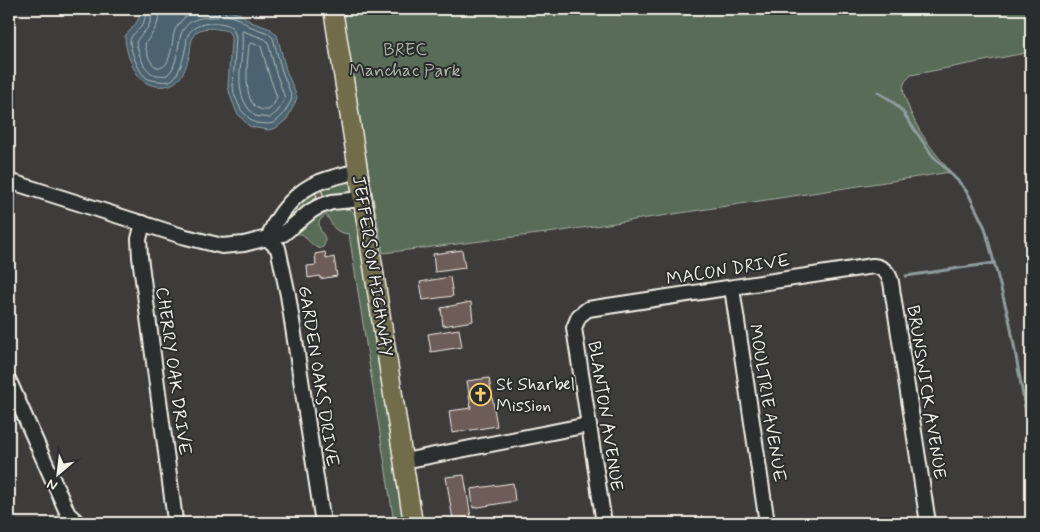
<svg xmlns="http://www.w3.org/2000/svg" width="1040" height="532" font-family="Mynerve,sans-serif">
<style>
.green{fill:#586c58;stroke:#a6aea0}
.water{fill:#4b646f;stroke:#8f9c9f}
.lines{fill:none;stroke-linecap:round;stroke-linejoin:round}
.shore{stroke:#b0b9b8;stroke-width:1}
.stream{stroke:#8f9c9f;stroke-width:3}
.building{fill:#6e5b58;stroke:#f4f1e8}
.minor-casing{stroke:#f4f1e8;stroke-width:18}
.major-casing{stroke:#f4f1e8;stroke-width:21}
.minor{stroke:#2a2d2e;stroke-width:14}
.major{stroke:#716d4b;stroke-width:18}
.labels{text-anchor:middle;stroke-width:4;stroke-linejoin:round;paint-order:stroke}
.park-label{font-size:18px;fill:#aeb5a7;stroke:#2a2d2e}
.street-label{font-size:18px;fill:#f4f1e8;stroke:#2a2d2e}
.poi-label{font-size:18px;fill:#f4f1e8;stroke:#2a2d2e;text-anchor:start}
</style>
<rect width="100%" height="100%" fill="#3e3b3b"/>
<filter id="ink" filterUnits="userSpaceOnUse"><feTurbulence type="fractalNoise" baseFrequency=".02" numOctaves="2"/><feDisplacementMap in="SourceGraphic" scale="10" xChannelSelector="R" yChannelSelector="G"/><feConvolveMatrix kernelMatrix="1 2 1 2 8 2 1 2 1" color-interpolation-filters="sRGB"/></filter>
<g filter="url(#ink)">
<g class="green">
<path d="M342,9H1031V52L911,75C909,78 905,80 904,84C902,91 905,97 907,103C916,130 933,151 951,172L555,232L383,253L359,119Z"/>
<polygon points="346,181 351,185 351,191 349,194 327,199 326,196 324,196 321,190 320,190 318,188 338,182"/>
<polygon points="315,189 317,198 320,198 321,200 288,225 276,229 295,204"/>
<path d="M344,206C352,209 355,214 359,222L408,523H394L349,234C332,232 334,226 326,215C322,218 319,220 319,224C319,230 324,234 325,239C325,241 325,245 323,247C318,253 306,238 302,234H297L294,233L318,213Z"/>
</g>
<path class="water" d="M141,9H223L241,14L251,22L271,29L277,35L286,70L297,97L295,103L287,119L276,128L268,130L256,128L249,126L237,113L230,95L228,86L231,41V36L228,31C219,29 206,26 198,31C191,35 191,45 190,52C186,71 179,89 157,86C145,85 140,79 134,69C129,59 125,47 125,36C134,26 139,22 141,9Z"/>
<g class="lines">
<g class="shore">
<path d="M146,9C146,15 145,21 141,27C137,32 130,35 130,42C131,52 139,74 148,79C152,80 156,81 159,81C165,82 170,82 174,78C181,70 184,56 186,46C187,42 186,38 188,35C194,22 218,20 230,26C233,28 234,32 236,36L233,86L234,94L241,110L252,121L256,123L268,124L274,123L283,115L291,101L292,97L282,71L273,38L268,33L249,26L239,19L227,15L225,13V9"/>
<path d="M152,9C152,17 150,26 144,32C141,36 138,38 136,42C139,53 143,72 156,75C159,75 164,76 167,75C177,69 178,44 181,34C182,31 185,27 188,24C195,17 208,17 218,17L219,15L218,9"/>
<path d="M160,9C159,26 154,31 145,44C146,51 150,65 157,67C171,72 172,41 174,33C175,28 179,24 182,20C190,11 201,12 210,9"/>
<path d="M243,31L265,39L268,42L276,73L285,98L278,111L270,118L255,116C229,92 245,62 242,33Z"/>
<path d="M251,43L261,46L269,75L277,97L273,106L268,110C265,110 262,110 260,109C241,104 248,59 249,45Z"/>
</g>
<g class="stream">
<polyline points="878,92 892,101 902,111 932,155 961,184 969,195 985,228 1010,323 1031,440"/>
<polyline points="906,276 994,263"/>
</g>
</g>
<g class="building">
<polygon points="321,190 324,196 318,199 315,192"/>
<polygon points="462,250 465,268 435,272 433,254"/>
<polygon points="325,252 326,259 334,257 337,276 320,279 320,276 308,278 307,266 316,265 315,254"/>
<polygon points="450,277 453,296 423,300 420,282"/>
<polygon points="471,302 473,321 443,326 441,308"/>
<polygon points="459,329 462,347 431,352 428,334"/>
<polygon points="489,378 497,426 452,433 449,411 471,408 467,381"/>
<polygon points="464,475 471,517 453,520 446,477"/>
<polygon points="513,483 515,501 473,508 471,489"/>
</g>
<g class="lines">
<defs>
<g id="minor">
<polyline points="9,181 182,236 222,246 244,244 283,234 311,211 318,207 332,202 362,199"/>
<polyline points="143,223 139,239 140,257 175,520 174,523"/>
<polyline points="268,239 278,248 288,295 323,523"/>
<path d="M268,239C272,227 276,221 283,211C306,181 324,180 358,171"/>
<polyline points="732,288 767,523"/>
<polyline points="9,381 68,514 78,523"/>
<polyline points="404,461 588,425"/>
<path d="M604,523L574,328L579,316L588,309L873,266C883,267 889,273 891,282L928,523"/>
</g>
<polyline id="major" points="333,9 413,523"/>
</defs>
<use href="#minor" class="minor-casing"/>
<use href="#major" class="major-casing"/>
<use href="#minor" class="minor"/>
<use href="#major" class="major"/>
</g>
</g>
<defs>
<symbol id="church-ring" viewBox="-11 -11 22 22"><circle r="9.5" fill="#2a2d2e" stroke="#ffd166" stroke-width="1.5"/><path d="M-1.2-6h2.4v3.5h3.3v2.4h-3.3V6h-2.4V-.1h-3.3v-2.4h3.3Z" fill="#ffd166"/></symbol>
</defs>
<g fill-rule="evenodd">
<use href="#church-ring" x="468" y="382" width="25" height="25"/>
</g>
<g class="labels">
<g class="park-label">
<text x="405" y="55">BREC<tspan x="405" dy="21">Manchac Park</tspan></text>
</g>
<g class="street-label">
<text transform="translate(373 266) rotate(81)" y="6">JEFFERSON HIGHWAY</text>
<text transform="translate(728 269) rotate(-9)" y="6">MACON DRIVE</text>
<text transform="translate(174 371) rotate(82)" y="6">CHERRY OAK DRIVE</text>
<text transform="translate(319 376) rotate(81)" y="6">GARDEN OAKS DRIVE</text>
<text transform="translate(927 392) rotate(81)" y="6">BRUNSWICK AVENUE</text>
<text transform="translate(768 403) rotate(81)" y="6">MOULTRIE AVENUE</text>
<text transform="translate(606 416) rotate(81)" y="6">BLANTON AVENUE</text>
</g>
<g class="poi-label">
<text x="496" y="390">St Sharbel<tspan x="496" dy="21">Mission</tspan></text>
</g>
</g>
<rect width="1040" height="532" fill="none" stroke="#2a2d2e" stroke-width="30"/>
<rect x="15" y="15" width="1010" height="502" fill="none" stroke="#f4f1e8" stroke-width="2" filter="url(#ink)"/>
<g transform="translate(58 474) rotate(208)" stroke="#2a2d2e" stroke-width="4" paint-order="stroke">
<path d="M0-4L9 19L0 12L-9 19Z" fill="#f4f1e8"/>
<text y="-8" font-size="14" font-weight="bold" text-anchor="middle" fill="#f4f1e8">N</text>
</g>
</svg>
